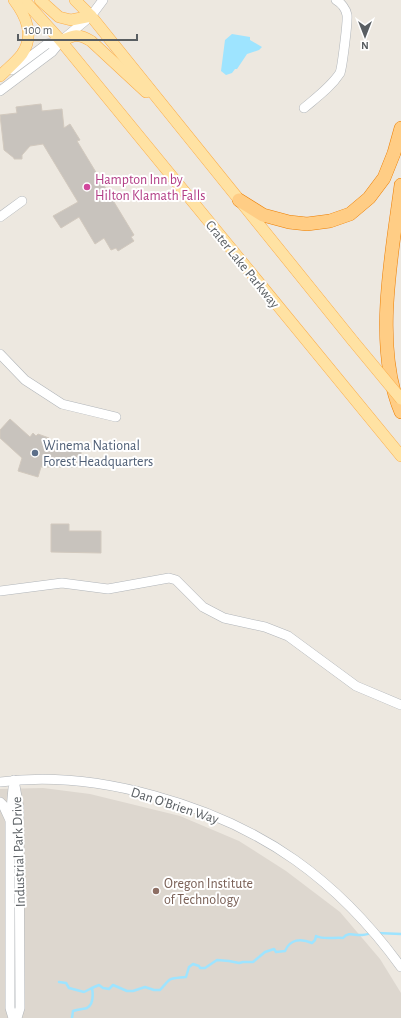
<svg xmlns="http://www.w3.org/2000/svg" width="401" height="1018" font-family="'Alegreya Sans',sans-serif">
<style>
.education{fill:#ddd7cf}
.water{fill:#9ee4ff}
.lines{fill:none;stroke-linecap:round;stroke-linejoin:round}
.stream{stroke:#9ee4ff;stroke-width:2.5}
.building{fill:#c8c3bd;stroke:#d2c9be}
.minor-casing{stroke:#b1b5b9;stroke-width:10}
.major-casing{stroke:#fcae4a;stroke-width:12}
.highway-casing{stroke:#ed7e00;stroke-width:14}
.minor{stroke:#fff;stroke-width:9}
.major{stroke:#ffe2a3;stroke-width:11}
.highway{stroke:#ffcd85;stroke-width:13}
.major-bridge-casing{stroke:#fcae4a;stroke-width:12;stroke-linecap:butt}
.major-bridge{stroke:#ffe2a3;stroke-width:11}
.hotel-dot{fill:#d1479c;stroke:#fff;stroke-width:1.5}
.service-dot{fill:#5c6f8a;stroke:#fff;stroke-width:1.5}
.education-dot{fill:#8d6e63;stroke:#fff;stroke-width:1.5}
.labels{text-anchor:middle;stroke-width:4;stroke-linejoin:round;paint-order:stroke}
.hotel-label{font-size:14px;fill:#b23c85;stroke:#fff;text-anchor:start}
.street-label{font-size:14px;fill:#595e62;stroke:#fff}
.service-label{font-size:14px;fill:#4e5e75;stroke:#fff;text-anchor:start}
.education-label{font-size:14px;fill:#785e54;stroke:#fff;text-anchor:start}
</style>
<rect width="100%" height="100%" fill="#ede8e0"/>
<polygon class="education" points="43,788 90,794 180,816 239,841 286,871 340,912 380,959 401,993 401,1018 0,1018 0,789"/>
<polygon class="water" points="232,34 250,37 250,40 262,47 259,50 247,54 237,69 235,69 232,73 226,75 221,71 225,40"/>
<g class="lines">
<g class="stream">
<polyline points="377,933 401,934"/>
<path d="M59,982L66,983L69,988L84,992L92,988C93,994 94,1004 87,1008C84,1009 78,1009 73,1011L72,1018"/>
<path d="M92,988L99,985L103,988L109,989L113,985L127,991H133L145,987L154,990H160C172,977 167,979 186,977L189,967L193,964L199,966L200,968H205L217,960L229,961L239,963L243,962H253L265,952L274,949L276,952L285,951C290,939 301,938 312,943L315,940L316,936C324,940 334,937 343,938C349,931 355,936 362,935C365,935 368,934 372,933"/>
</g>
</g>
<g class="building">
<polygon points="41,104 42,111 62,109 64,128 70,124 80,140 77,141 134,235 131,237 134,241 118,251 116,248 111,250 104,238 95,244 79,217 61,228 53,216 78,202 43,144 30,146 22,155 22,159 14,159 14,158 4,150 0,115 17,113 16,107"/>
<polygon points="10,419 30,437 33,433 36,436 38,434 49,438 49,446 77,446 77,451 81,451 81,460 77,460 77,467 41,467 38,477 18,471 22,458 0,438 0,430"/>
<polygon points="51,524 69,524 69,531 101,531 101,553 51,552"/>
</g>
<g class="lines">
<defs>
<g id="minor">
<polyline points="12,70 47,44 61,41"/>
<polyline points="0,91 52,52 61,41 91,16 103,0"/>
<path d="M304,108C317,97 331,87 340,73C342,68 348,21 347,15C346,9 341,3 336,0"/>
<polyline points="0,217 22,201"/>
<polyline points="0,354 25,380 62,404 116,417"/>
<polyline points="0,591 62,583 108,589 169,578 176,580 203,607 224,618 265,627 288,636 356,686 401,705"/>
<polyline points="14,780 19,808 20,1008 17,1018"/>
<path d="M0,782C95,769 217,805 295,860C336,889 372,927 401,967"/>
<polyline points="0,802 3,805 9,818"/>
<polyline points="13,1018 10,1008 10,820 13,788"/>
</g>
<g id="major">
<polyline points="24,0 61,41 401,456"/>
<polyline points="40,0 59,17 71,20 91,16"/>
<polyline points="75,0 91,16 353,341"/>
<path d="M61,41C74,35 78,33 91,41L146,92"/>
<path d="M0,76C7,69 16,62 22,54C35,35 26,16 14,0"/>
</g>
<g id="highway">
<path d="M401,185C392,254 373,346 401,412"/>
<polyline points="239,200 263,215 289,222 307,224 330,221 350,214 369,198 384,178 394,153 401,128"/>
</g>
</defs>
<use href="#minor" class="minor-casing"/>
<use href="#major" class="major-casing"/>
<use href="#highway" class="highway-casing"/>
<use href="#minor" class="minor"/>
<use href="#major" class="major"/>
<use href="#highway" class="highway"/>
<defs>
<polyline id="major-bridge" points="353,341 401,399"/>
</defs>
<use href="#major-bridge" class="major-bridge-casing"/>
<use href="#major-bridge" class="major-bridge"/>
</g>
<circle class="hotel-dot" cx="87" cy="187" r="4"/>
<circle class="service-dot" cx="35" cy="453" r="4"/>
<circle class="education-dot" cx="156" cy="891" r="4"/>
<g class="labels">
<g class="hotel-label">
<text x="95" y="184">Hampton Inn by<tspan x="95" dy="16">Hilton Klamath Falls</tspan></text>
</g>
<g class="street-label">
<text transform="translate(243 264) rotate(51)" y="5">Crater Lake Parkway</text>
<text transform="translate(175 805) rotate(18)" y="5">Dan O'Brien Way</text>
<text transform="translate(18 852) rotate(-92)" y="5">Industrial Park Drive</text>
</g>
<g class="service-label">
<text x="43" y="450">Winema National<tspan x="43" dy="16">Forest Headquarters</tspan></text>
</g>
<g class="education-label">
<text x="164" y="888">Oregon Institute<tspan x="164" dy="16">of Technology</tspan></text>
</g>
</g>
<g transform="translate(365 36) rotate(180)" stroke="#ffffff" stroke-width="3" paint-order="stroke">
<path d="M0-3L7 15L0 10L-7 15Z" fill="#595e62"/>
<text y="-6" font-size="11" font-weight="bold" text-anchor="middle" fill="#595e62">N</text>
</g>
<path d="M18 34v6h119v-6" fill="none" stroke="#595e62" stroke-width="2"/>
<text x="24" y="34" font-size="12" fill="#595e62" stroke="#ffffff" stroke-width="3" paint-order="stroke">100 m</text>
</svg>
